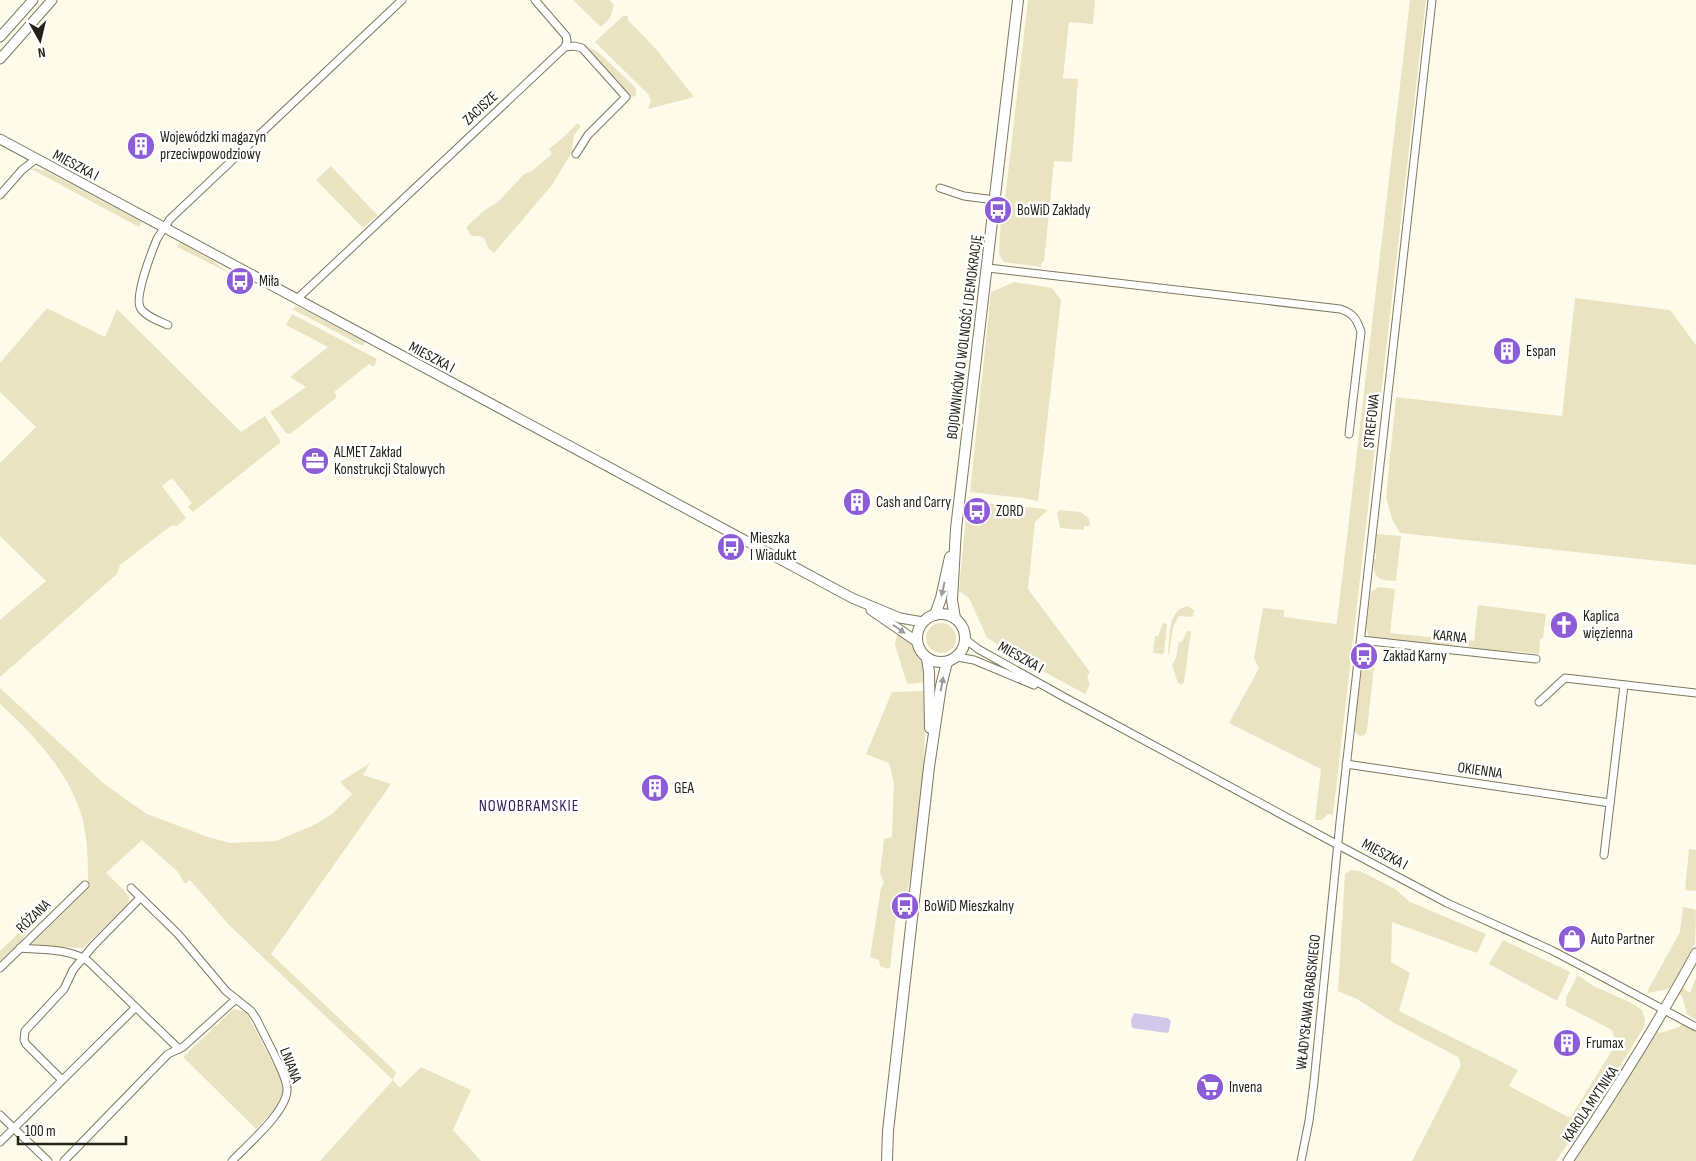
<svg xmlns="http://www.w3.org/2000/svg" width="1696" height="1161" font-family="'Sofia Sans Condensed',sans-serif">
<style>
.green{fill:#eae3c2}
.water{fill:#d2c8ea}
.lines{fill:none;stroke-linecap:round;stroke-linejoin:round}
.minor-casing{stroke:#7e7860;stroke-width:9}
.tertiary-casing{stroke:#7e7860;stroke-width:11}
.secondary-casing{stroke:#7e7860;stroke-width:12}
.minor{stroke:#fff;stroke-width:7}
.tertiary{stroke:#fff;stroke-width:9}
.secondary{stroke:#fff;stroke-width:10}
.oneway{fill:#9d9c98}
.labels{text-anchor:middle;stroke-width:5;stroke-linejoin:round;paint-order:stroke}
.street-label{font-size:15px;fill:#252319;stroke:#fff}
.poi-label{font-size:15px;fill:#252319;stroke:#fff;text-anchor:start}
.neighbourhood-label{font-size:16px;letter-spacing:1px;fill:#331c55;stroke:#fff}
</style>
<rect width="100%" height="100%" fill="#fefbeb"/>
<g class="green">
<polygon points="573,0 609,0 614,5 610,18 601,27"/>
<polygon points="1028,0 1095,0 1093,24 1069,22 1063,78 1078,79 1072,162 1054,161 1044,262 1042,261 1041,267 1004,262 999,254 1001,218 1005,217 1005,210 1004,208"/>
<polygon points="1410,0 1426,0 1333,815 1328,814 1322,820 1315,820 1321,769 1229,723 1259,668 1254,658 1263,608 1284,610 1284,617 1336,624 1337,622"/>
<polygon points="623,16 628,16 628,20 655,48 694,97 648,109 651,101 649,95 595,42"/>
<polygon points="591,48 598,52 634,86 636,90 636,96 631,97 590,53 589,49"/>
<polygon points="577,123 581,126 574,135 572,152 552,185 494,253 488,248 484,238 480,236 471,236 466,227 485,210 498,202 524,174 532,171 552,154 549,149 566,135"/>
<polygon points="331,166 377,215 363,228 316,180"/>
<polygon points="35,168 46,171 142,222 139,227 31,169"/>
<polygon points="180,242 210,259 231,274 177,247"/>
<polygon points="1014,282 1052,288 1061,300 1038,501 1023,498 970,492 991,292"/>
<polygon points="1575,298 1670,310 1696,345 1696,565 1400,533 1392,519 1386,497 1396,397 1562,416"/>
<polygon points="296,306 305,310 365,342 363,346 292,309"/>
<polygon points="47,308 105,337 117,309 241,432 265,416 281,442 193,512 188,507 192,503 172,478 162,486 186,518 177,526 172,525 120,565 117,574 0,677 0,620 46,581 0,536 0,463 36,427 0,392 0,363"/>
<polygon points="292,314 377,359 374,367 369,364 334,392 337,397 290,434 286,433 270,412 306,387 290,377 328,347 286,325"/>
<polygon points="972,502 1045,509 1047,511 1035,522 1028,589 1090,672 1087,677 1090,684 1085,694 1030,664 987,638 969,598 959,591 967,505"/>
<polygon points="1059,510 1081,512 1089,519 1090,526 1084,526 1084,530 1060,528 1057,513"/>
<path d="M1376,534L1401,536L1396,581C1377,580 1373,579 1374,559H1376V553H1375Z"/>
<polygon points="1378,587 1395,589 1390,633 1460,640 1457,643 1448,646 1369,637 1366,629 1371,592"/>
<polygon points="1478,605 1546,614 1543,638 1540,639 1539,654 1513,651 1512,654 1472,649 1469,647 1468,640 1474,641"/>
<path d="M1187,606L1194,610L1193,617L1179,616L1173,627L1169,655L1168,654C1170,637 1167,611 1187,606Z"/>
<circle cx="941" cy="638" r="15"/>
<polygon points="1163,623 1167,624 1164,653 1162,654 1153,653 1155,636 1158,636"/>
<polygon points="1187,631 1191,631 1184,682 1182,685 1178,683 1172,665 1176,658 1179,642 1182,642"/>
<polygon points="897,634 912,645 917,657 924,664 926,682 908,684 907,683 895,645"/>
<polygon points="1371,644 1375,646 1376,650 1367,730 1365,735 1360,736 1354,731 1364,650 1366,645"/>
<path d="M0,688L102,782L124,798L147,814L208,837L230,843L276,841L314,825L332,814L352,794L340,782L370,763L363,775L391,784L271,954L396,1072L393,1080L400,1088L421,1067L471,1090L453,1130L481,1161H320L393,1080L229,925L190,880L185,884L178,872L142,840L106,873L125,891L129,898L128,904L83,948L36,946L32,944L88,889C88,865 88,840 82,817C69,772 34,735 0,704Z"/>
<path d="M925,691C926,761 921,833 905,902L898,899L890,968L888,969L880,966L879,960L870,957L881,888L884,883L880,873L884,839L892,837L894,783L889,763L866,754L892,692Z"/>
<polygon points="1689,849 1696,850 1696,891 1685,890"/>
<path d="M1351,870L1360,871L1395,889L1410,902L1486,934L1477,953L1392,922L1391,962L1410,973L1399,1011L1518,1070L1509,1086L1570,1118L1616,1044L1612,1030L1566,1006V998L1576,978L1577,975C1585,979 1590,985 1598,988C1613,995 1628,1000 1642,1010L1645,1020L1644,1027L1603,1093L1556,1161H1412L1461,1065L1458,1057L1394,1023L1357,999L1338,991L1345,874Z"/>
<polygon points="1683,907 1694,909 1696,911 1695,943 1672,988 1648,993 1648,990 1680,932"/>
<path d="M19,918C35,938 14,949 0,962V951L24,928L17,920Z"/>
<polygon points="1503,940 1570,972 1557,1001 1489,964"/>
<polygon points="1696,978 1696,1020 1687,1014 1682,996 1679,994 1682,987 1690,993"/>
<path d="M234,1009L246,1012L283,1082C286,1103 269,1115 256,1129L183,1057Z"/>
<polygon points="1681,1024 1696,1031 1696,1161 1574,1161 1657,1031 1660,1033 1679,1027"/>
</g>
<polygon class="water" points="1134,1013 1168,1018 1171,1021 1169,1031 1167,1033 1132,1028 1131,1020"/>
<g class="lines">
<defs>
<g id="minor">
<polyline points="535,0 566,36 567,41 565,47"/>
<polyline points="940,188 964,196 995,200"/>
<polyline points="0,195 22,170 36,159"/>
<path d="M988,268L1340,309C1353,313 1357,319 1361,332L1349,434"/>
<polyline points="297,299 565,47 574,46 582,48 626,97 588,135 576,154"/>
<path d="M168,325C159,321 147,317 141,309C133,299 152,251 157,239C161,232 166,226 170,219L402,0"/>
<polyline points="965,639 978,649 1064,697 1338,845 1447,903 1551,950 1597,974 1696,1027"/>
<polyline points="1361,640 1536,659"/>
<polyline points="957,657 974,660 1034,685"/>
<polyline points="1539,702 1565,678 1696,693"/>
<polyline points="1346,764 1610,803"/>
<polyline points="1604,855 1624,685"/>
<path d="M131,888L178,934L226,991L251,1011L257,1020C264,1036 286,1073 287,1088C289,1110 247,1145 232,1161"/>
<path d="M20,948C43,950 68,948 88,961L179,1049"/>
<polyline points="0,968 85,885"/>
<polyline points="62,1080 26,1044 24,1040 25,1031 64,989 73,970 93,946 140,898"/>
<polyline points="0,1115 48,1161"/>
<polyline points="0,1142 135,1008"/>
<polyline points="64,1161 168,1054 183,1047 236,999"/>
<polyline points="1301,1161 1309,1121 1314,1082 1340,822 1432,0"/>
</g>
<g id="tertiary">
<polyline points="0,37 33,0"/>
<polyline points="0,59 52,0"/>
<polyline points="0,139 852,598 900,618 923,622"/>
<polyline points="871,610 916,641"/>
<path d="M1568,1161C1614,1093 1657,1025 1696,953"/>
</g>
<g id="secondary">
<circle cx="941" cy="638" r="24"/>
<polyline points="935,615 941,598 950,557"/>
<polyline points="955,618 952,600 956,529 1018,0"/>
<polyline points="927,658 929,672 930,728"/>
<polyline points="887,1161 888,1131 929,767 941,686 947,662"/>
</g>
</defs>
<use href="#minor" class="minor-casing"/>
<use href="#tertiary" class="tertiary-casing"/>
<use href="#secondary" class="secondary-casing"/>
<use href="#minor" class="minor"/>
<use href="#tertiary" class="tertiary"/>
<use href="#secondary" class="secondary"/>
</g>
<defs><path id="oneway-solid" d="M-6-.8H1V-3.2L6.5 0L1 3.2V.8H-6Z" transform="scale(1.25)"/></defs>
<g class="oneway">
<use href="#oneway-solid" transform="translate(943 589) rotate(103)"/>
<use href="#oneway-solid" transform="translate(899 629) rotate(35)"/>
<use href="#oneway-solid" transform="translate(942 684) rotate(-79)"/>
</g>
<defs>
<symbol id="building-disc" viewBox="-11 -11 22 22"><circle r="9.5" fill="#8c5dd6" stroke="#fff"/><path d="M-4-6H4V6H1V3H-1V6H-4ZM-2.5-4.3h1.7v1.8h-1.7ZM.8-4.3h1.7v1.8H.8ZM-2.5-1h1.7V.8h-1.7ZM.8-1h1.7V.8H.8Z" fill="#fff"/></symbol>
<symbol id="bus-disc" viewBox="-11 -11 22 22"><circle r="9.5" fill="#8c5dd6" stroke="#fff"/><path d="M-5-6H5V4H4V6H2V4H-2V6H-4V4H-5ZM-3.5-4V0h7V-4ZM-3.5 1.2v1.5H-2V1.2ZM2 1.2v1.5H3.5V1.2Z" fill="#fff"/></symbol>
<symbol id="office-disc" viewBox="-11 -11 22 22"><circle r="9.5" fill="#8c5dd6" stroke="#fff"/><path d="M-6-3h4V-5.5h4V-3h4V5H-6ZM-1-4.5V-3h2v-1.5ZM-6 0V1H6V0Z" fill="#fff"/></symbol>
<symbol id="church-disc" viewBox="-11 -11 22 22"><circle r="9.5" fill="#8c5dd6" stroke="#fff"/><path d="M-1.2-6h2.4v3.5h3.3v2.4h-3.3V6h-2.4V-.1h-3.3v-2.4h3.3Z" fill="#fff"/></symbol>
<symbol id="shop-disc" viewBox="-11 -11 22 22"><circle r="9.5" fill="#8c5dd6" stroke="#fff"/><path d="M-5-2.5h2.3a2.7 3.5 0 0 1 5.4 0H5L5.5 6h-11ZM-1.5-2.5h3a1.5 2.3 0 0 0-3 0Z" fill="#fff"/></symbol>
<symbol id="supermarket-disc" viewBox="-11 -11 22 22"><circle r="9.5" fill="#8c5dd6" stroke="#fff"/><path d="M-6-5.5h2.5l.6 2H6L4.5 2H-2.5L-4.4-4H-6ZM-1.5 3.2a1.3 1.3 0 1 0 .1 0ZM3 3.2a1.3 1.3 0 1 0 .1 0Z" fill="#fff"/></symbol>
</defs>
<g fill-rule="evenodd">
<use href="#building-disc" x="125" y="130" width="32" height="32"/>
<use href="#bus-disc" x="982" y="194" width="32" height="32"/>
<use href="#bus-disc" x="224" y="265" width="32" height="32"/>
<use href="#building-disc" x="1491" y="335" width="32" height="32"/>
<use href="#office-disc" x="299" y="445" width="32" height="32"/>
<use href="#building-disc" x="841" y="486" width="32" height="32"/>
<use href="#bus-disc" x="961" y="495" width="32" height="32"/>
<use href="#bus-disc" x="715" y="531" width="32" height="32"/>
<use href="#church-disc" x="1548" y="609" width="32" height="32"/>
<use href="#bus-disc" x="1348" y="640" width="32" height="32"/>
<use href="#building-disc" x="639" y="772" width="32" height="32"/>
<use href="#bus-disc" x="889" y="890" width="32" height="32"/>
<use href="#shop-disc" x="1556" y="923" width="32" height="32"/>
<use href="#building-disc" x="1551" y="1027" width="32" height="32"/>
<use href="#supermarket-disc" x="1194" y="1071" width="32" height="32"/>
</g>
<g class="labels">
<g class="street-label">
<text transform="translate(480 108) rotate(-43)" y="5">ZACISZE</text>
<text transform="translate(76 165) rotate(28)" y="5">MIESZKA I</text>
<text transform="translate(964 337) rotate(-83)" y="5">BOJOWNIKÓW O WOLNOŚĆ I DEMOKRACJĘ</text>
<text transform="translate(432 357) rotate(28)" y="5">MIESZKA I</text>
<text transform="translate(1371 421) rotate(-84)" y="5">STREFOWA</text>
<text transform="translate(1450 636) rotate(6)" y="5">KARNA</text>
<text transform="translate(1021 657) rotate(29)" y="5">MIESZKA I</text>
<text transform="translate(1480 770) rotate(8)" y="5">OKIENNA</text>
<text transform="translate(1385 854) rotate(28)" y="5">MIESZKA I</text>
<text transform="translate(33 916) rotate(-44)" y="5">RÓŻANA</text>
<text transform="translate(1308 1002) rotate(-84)" y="5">WŁADYSŁAWA GRABSKIEGO</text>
<text transform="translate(291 1065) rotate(69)" y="5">LNIANA</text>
<text transform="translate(1590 1104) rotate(-56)" y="5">KAROLA MYTNIKA</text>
</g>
<g class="poi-label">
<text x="160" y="142">Wojewódzki magazyn<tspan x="160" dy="17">przeciwpowodziowy</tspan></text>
<text x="1017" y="215">BoWiD Zakłady</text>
<text x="259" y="286">Miła</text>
<text x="1526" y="356">Espan</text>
<text x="334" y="457">ALMET Zakład<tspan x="334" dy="17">Konstrukcji Stalowych</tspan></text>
<text x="876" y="507">Cash and Carry</text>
<text x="996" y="516">ZORD</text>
<text x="750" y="543">Mieszka<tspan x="750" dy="17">I Wiadukt</tspan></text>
<text x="1583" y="621">Kaplica<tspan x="1583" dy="17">więzienna</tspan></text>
<text x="1383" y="661">Zakład Karny</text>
<text x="674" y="793">GEA</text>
<text x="924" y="911">BoWiD Mieszkalny</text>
<text x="1591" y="944">Auto Partner</text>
<text x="1586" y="1048">Frumax</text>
<text x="1229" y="1092">Invena</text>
</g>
<g class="neighbourhood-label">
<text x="529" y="811">NOWOBRAMSKIE</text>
</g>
</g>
<g transform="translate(40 40) rotate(172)" stroke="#ffffff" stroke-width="4" paint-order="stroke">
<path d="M0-4L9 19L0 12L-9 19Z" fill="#252319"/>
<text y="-8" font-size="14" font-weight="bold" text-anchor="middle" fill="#252319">N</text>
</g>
<path d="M18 1136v8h108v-8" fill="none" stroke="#252319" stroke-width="2.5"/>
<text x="25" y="1136" font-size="15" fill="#252319" stroke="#ffffff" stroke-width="4" paint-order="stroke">100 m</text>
</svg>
